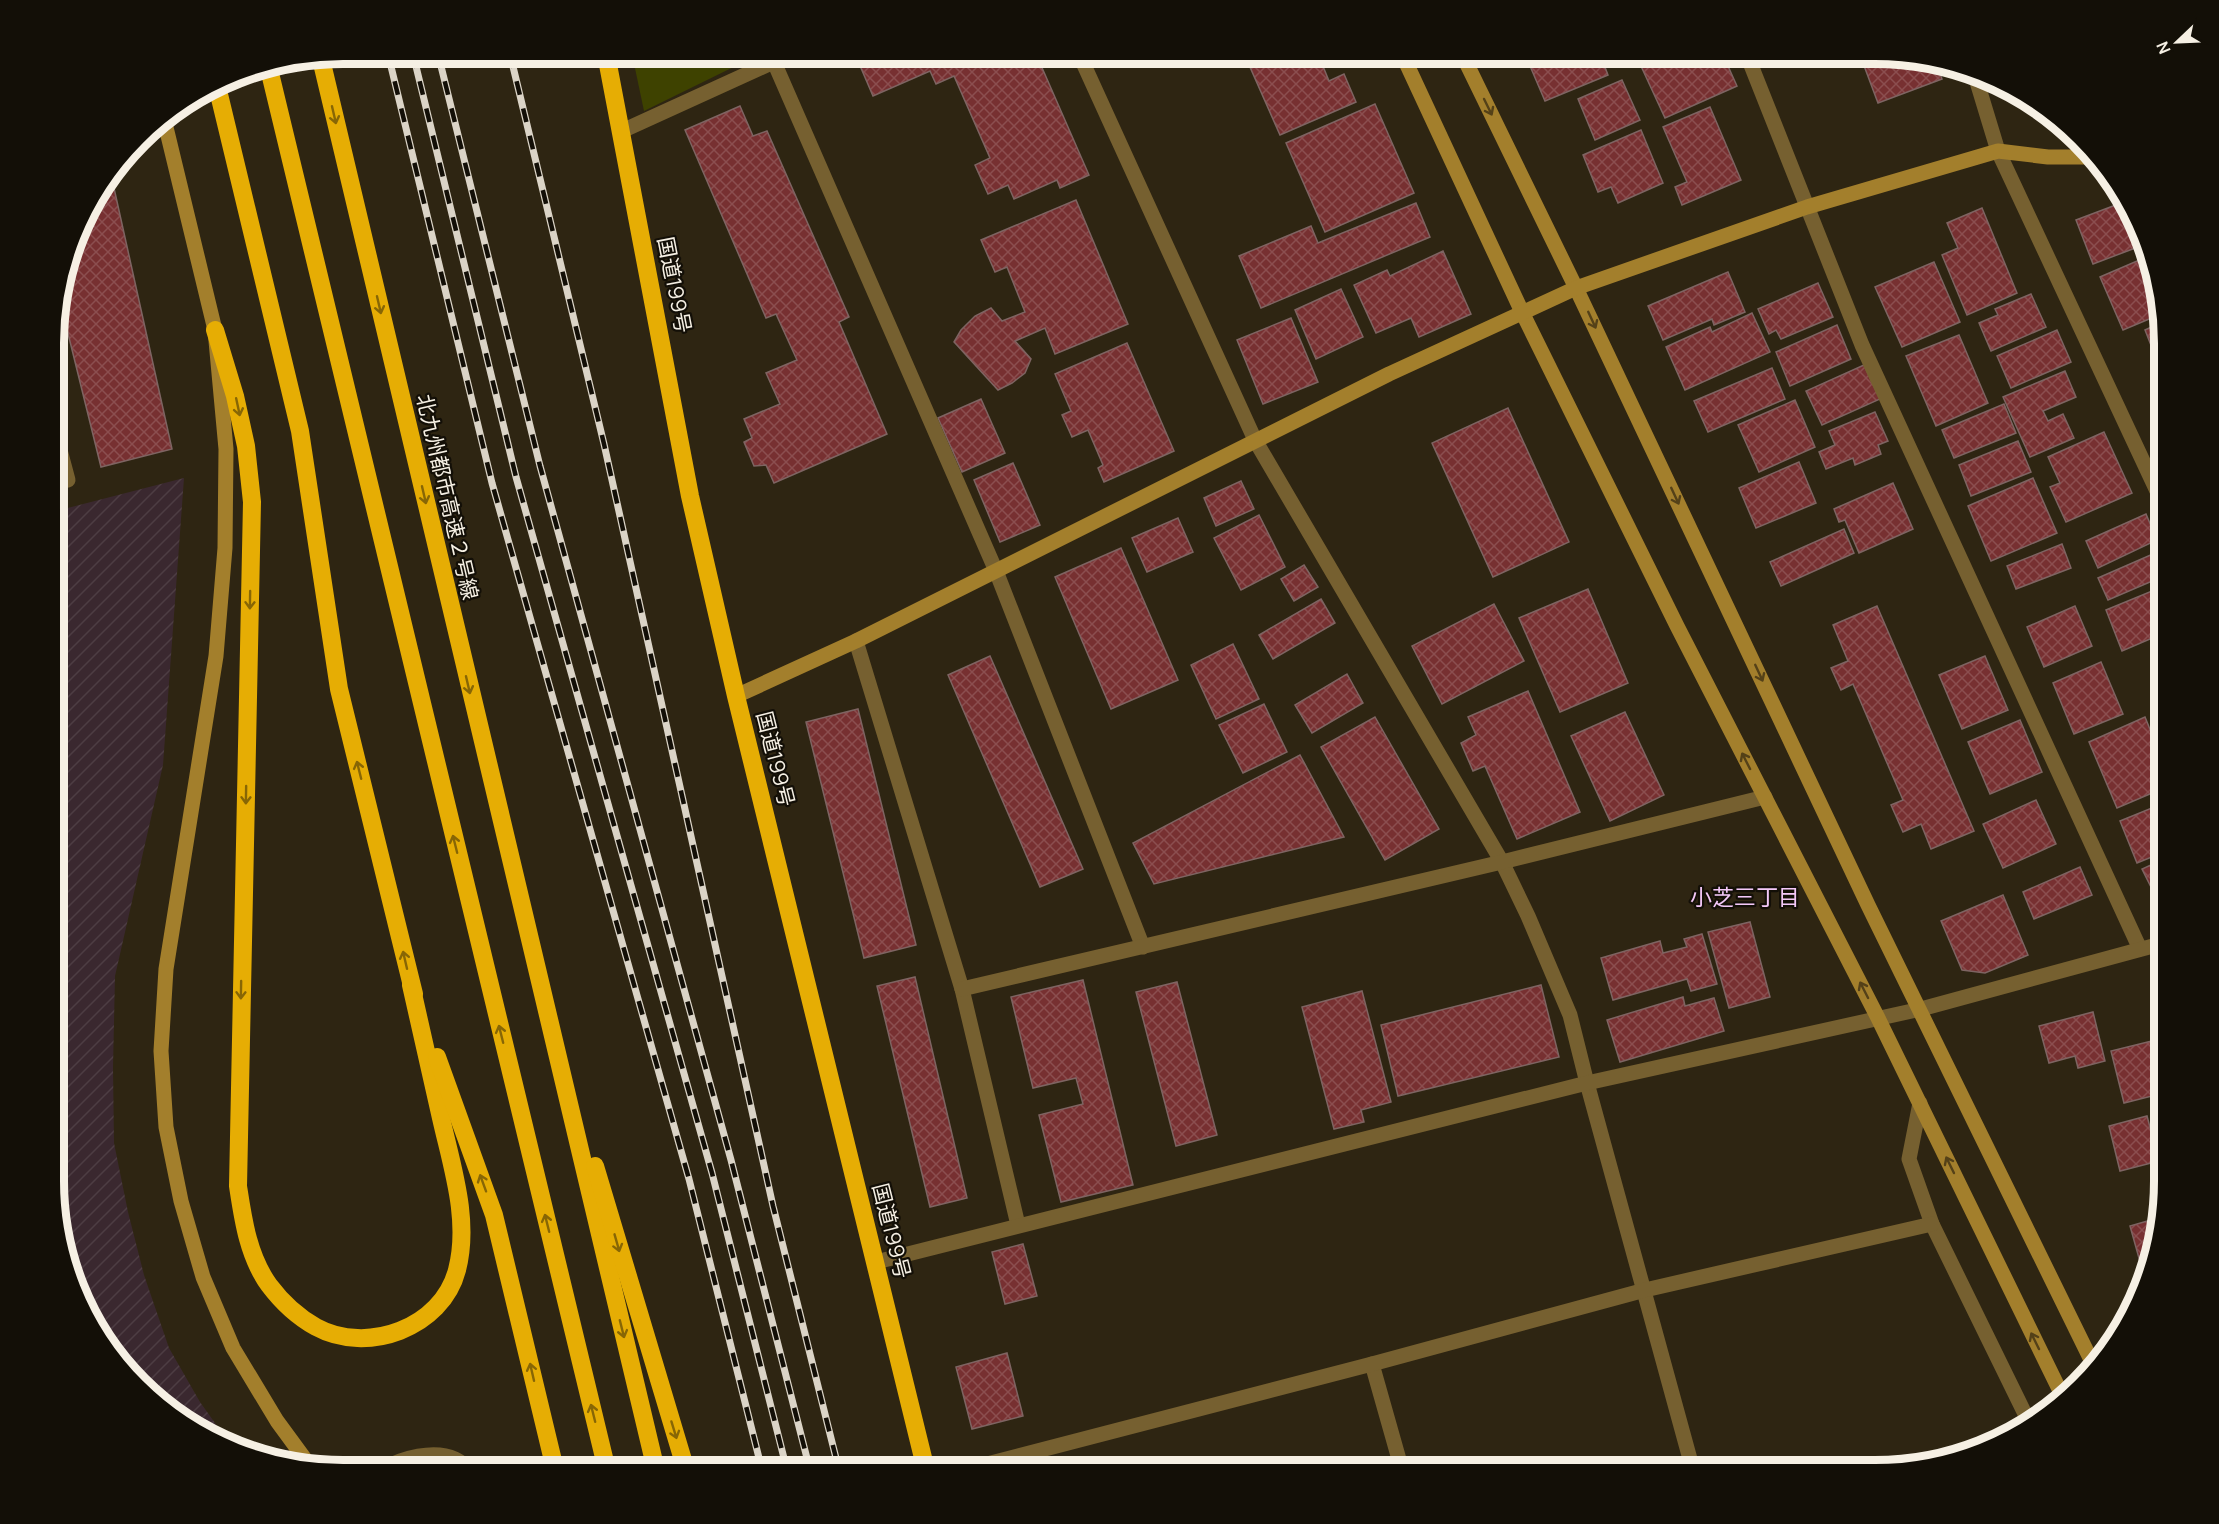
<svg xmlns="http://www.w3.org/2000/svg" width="2219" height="1524" font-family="Manrope,'Noto Sans JP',sans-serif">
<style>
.industrial{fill:url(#industrial-furrows)}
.park{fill:#3e4200}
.building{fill:url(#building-cross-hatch);stroke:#7e6462;stroke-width:1.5}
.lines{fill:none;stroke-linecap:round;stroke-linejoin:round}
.lane{stroke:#766030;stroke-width:15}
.street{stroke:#766030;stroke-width:15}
.secondary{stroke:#a37f2c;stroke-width:15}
.highway{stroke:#e6ad04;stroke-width:18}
.rail-casing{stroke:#dbd4c7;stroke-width:7}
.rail{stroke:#130f07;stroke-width:4.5;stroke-dasharray:14;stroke-linecap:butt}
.oneway{stroke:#544118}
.oneway2{stroke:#876605}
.labels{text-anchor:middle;stroke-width:4.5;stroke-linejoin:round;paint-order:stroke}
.street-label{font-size:21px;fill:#f6f0e4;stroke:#130f07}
.neighbourhood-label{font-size:22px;fill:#f3c8f8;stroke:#130f07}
.rim{fill:none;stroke:#f6f0e4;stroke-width:8}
</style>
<defs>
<pattern id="industrial-furrows" width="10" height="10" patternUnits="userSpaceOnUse" patternTransform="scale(1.5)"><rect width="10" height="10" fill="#3a282f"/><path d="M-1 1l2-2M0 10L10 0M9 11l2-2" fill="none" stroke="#4d3d43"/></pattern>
<pattern id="building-cross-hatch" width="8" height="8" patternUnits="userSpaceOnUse" patternTransform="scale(1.5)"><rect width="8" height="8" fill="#773031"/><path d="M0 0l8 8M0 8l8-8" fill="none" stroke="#8b4e4f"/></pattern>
</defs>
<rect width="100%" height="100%" fill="#2e2512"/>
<polygon class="industrial" points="184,478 163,765 115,976 113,1068 114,1143 128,1212 144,1275 169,1348 200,1402 230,1444 168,1410 93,1326 56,1218 56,511"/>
<polygon class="park" points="632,54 760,54 644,111"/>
<g class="building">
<polygon points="855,54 1036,54 1089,175 1060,188 1057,180 1014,199 1008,185 988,194 975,165 990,158 954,76 936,84 930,71 873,96"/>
<polygon points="1254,54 1318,54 1329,81 1344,74 1356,102 1280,135 1246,58"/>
<polygon points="1558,54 1600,54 1608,75 1545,101 1530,66"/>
<polygon points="1662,55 1723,55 1737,86 1665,118 1640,64"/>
<polygon points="1860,55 1894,55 1936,63 1942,79 1878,103"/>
<polygon points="1622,80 1640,120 1595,140 1578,99"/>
<polygon points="1375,104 1414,193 1325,232 1286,143"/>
<polygon points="740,106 753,136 767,131 849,317 839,322 887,434 774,483 766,465 754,466 744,442 752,438 744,419 780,404 766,373 797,360 776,314 766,318 685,130"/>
<polygon points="1710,107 1741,180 1682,205 1675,187 1687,182 1663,127"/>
<polygon points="1641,130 1663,183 1618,203 1611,187 1598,192 1583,155"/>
<polygon points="112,179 172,449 101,467 59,297 84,215"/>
<polygon points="1076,200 1128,324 1055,354 1045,328 1015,341 1031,359 1025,373 1012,383 998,390 954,342 961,330 975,316 991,308 1002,321 1025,312 1007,267 995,272 981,240"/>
<polygon points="1416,203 1430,237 1261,308 1239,256 1311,226 1318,243"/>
<polygon points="2121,203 2138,247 2093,264 2076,220"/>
<polygon points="1982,208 2017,293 1967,315 1942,255 1958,248 1947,223"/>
<polygon points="1443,251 1471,314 1419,337 1411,318 1376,333 1354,285 1387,270 1390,276"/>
<polygon points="2144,258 2161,314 2123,330 2100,277"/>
<polygon points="1934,262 1960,322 1902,347 1875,287"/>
<polygon points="1728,272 1745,312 1714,325 1712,319 1663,340 1648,306"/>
<polygon points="1818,283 1833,317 1781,339 1776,330 1769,334 1758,309"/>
<polygon points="1341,289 1363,337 1316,359 1295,310"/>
<polygon points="2031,294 2046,327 1991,351 1979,323 1998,315 1995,309"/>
<polygon points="1752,313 1770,352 1685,390 1666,347 1710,327 1712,332"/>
<polygon points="1291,318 1318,382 1263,404 1237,340"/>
<polygon points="2163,322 2164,348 2154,353 2145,330"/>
<polygon points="1837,325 1851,359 1790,386 1776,352"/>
<polygon points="2057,330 2071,362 2011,388 1997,356"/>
<polygon points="1959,335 1988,403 1936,426 1906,356"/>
<polygon points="1127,343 1174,451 1104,482 1098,468 1103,465 1088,430 1072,437 1062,415 1071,411 1055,374"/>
<polygon points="1864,365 1880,399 1822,425 1806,391"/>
<polygon points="1772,368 1785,399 1708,432 1694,401"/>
<polygon points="2065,371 2076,397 2043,411 2048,421 2063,414 2074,438 2030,457 2003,397"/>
<polygon points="981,399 1005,453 962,472 938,418"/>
<polygon points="1795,400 1815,447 1759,472 1738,425"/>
<polygon points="2004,404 2016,433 1954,458 1942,430"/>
<polygon points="1508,408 1569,542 1493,577 1432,443"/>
<polygon points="1875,412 1888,441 1878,445 1881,454 1855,465 1853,458 1826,469 1819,452 1835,445 1829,431"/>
<polygon points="2104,432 2132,493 2066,522 2050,487 2060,483 2048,457"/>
<polygon points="2018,441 2031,472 1971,496 1959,465"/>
<polygon points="1799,462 1816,503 1756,528 1739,488"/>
<polygon points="1013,463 1040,525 1000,542 974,480"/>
<polygon points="2033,478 2057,533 1991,561 1968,506"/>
<polygon points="1241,481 1254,509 1216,526 1204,498"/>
<polygon points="1893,483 1913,529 1859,553 1845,520 1839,522 1834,509"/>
<polygon points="2146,514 2157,540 2098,568 2086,541"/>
<polygon points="1259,515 1285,567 1241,590 1214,538"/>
<polygon points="1178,518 1193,552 1147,572 1132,538"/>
<polygon points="1844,529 1854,553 1781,586 1770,562"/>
<polygon points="2062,544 2071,568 2016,589 2007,566"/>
<polygon points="1121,548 1178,680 1111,709 1055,577"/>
<polygon points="2162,550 2164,556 2164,576 2108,600 2098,578"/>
<polygon points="1304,565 1318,587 1294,601 1281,579"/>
<polygon points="2164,586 2164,633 2122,651 2106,610"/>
<polygon points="1588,589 1628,683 1560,712 1519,618"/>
<polygon points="1321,599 1335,623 1273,659 1259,635"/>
<polygon points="1494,604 1524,661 1442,704 1412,646"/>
<polygon points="1877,606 1974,831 1931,849 1921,824 1903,832 1891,805 1903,800 1853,684 1841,690 1831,668 1848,661 1833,625"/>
<polygon points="2075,606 2092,646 2044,667 2027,627"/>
<polygon points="1233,644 1259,699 1216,719 1191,665"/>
<polygon points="990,656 1083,869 1040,887 948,675"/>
<polygon points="1985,656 2008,710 1962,729 1939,675"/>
<polygon points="2101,662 2123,714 2074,734 2053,683"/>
<polygon points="1347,674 1363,703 1312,733 1295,705"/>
<polygon points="1528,691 1580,812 1517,839 1485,766 1473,771 1461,743 1476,735 1468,717"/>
<polygon points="1264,704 1287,752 1243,773 1219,725"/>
<polygon points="858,709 916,945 864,958 806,722"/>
<polygon points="1625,712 1664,795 1610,821 1571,736"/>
<polygon points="1375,717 1439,829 1385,860 1321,747"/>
<polygon points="2145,717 2164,764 2164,788 2117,808 2089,742"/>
<polygon points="2020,720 2042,772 1990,794 1968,742"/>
<polygon points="1300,755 1344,837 1154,884 1133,843"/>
<polygon points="2036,800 2056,844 2003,868 1983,824"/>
<polygon points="2164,803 2164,852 2137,863 2120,821"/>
<polygon points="2164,859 2164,884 2152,889 2142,869"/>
<polygon points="2080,867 2092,895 2034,919 2023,892"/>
<polygon points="2003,895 2028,955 1985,973 1962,970 1941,921"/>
<polygon points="1750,922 1770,997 1729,1008 1708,932"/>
<polygon points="1702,934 1717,984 1691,991 1687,979 1613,1000 1601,958 1660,941 1663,953 1687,947 1684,939"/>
<polygon points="915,977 967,1198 930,1207 877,986"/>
<polygon points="1083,980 1133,1185 1061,1202 1039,1115 1083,1104 1076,1078 1033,1088 1011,997"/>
<polygon points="1177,982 1217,1135 1176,1146 1136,992"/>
<polygon points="1541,985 1559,1057 1398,1096 1381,1025"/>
<polygon points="1362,991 1391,1102 1361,1110 1364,1122 1334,1129 1302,1007"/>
<polygon points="1683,997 1685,1006 1714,998 1724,1031 1620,1062 1607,1020"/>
<polygon points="2093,1012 2105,1061 2078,1068 2075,1056 2049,1063 2039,1026"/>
<polygon points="2164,1038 2164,1093 2124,1103 2111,1051"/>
<polygon points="2147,1116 2159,1161 2120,1171 2109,1126"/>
<polygon points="2161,1217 2150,1274 2144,1276 2130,1226"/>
<polygon points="1023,1244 1037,1296 1005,1304 992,1252"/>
<polygon points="1007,1353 1023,1416 972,1429 956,1367"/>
</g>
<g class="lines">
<polyline class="lane" points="56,435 68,480 56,483"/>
<g class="street">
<polyline points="1079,54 1255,440 1502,862 1528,916 1570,1015 1587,1083 1693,1470"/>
<polyline points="1747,55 1862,345 2140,949"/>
<polyline points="774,62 996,571 1143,947"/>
<polyline points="1974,72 1998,151 2164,506"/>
<polyline points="622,131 791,54"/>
<polyline points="856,641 962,989 1018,1225"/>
<polyline points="962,989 1502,862 1765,797"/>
<polyline points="1920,1103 1909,1159 1932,1224 2028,1420"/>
<polyline points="876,1262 1587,1083 1921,1009 2164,943"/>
<polyline points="1372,1364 1402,1470"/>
<path d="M383,1469C402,1458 434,1449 455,1459C461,1462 466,1466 471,1469"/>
<polyline points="964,1470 1372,1364 1645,1290 1932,1224"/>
</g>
<g class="secondary">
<polyline points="1402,54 1522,312 1677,626 1878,1018 2061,1393"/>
<polyline points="1462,54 1576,288 1868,905 2094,1366"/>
<polyline points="164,119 215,330 226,449 225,548 216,656 166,969 161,1051 166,1127 181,1201 203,1277 233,1348 277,1421 310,1466"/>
<polyline points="736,696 856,641 1389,374 1576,288 1807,207 1998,151 2048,157 2090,157"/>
</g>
<g class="highway">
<polyline points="606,54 690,496 736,696 926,1470"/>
<polyline points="321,59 656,1470"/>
<polyline points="269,69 607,1470"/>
<polyline points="217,86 300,431 339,689 414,994"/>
<path d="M215,330L235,396L246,446L252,502L238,1186C243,1219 248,1256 269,1285C281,1301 298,1317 316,1327C367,1355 442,1328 457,1270C470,1220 452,1167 441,1118C431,1074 421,1029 411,985"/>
<polyline points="437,1057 494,1215 555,1469"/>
<polyline points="595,1166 686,1470"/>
</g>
<defs>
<g id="rail">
<polyline points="388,54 492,483 689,1179 762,1470"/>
<polyline points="413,54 516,477 712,1173 787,1470"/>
<polyline points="438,54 540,466 731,1160 810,1470"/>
<polyline points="510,54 604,444 773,1206 839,1470"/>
</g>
</defs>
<use href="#rail" class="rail-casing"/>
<use href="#rail" class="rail"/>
</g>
<defs><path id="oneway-shaft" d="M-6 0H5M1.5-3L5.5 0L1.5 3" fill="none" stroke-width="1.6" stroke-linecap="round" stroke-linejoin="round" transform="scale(1.5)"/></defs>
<g class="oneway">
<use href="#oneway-shaft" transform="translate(1488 107) rotate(64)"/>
<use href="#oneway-shaft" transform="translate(1592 320) rotate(65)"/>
<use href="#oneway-shaft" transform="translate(1675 496) rotate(65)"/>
<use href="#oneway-shaft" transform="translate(1759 673) rotate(65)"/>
<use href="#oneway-shaft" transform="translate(1746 761) rotate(-117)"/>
<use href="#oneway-shaft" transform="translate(1864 990) rotate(-117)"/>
<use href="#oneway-shaft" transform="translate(1950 1165) rotate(-116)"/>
<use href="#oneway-shaft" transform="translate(2035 1341) rotate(-116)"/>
</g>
<g class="oneway2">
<use href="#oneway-shaft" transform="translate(334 115) rotate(77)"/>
<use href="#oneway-shaft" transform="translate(379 305) rotate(77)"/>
<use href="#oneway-shaft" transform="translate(238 407) rotate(78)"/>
<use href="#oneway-shaft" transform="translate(424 495) rotate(77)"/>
<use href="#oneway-shaft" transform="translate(250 600) rotate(91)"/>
<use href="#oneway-shaft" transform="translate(468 685) rotate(77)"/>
<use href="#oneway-shaft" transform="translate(359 770) rotate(-104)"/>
<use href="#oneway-shaft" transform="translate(246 795) rotate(91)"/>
<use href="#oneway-shaft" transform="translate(455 844) rotate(-104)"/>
<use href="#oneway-shaft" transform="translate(405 960) rotate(-103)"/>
<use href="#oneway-shaft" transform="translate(241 990) rotate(91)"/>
<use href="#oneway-shaft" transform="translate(501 1034) rotate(-104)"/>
<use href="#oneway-shaft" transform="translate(483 1183) rotate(-110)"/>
<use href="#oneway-shaft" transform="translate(547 1223) rotate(-104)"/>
<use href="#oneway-shaft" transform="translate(617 1243) rotate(74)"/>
<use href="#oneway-shaft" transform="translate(622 1329) rotate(76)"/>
<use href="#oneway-shaft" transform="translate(532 1372) rotate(-103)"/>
<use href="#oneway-shaft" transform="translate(593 1413) rotate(-104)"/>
<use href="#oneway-shaft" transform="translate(674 1430) rotate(73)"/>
</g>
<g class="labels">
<g class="street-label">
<text transform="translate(674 285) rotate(79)" y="7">国道199号</text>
<text transform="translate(447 497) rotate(77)" y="7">北九州都市高速２号線</text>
<text transform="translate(775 759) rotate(76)" y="7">国道199号</text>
<text transform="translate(891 1231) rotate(76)" y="7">国道199号</text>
</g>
<g class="neighbourhood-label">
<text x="1745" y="905">小芝三丁目</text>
</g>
</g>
<path d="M0 0H2219V1524H0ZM343 64H1875A279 279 0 0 1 2154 343V1181A279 279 0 0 1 1875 1460H343A279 279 0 0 1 64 1181V343A279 279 0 0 1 343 64Z" fill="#130f07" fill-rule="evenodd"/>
<path class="rim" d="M343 64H1875A279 279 0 0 1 2154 343V1181A279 279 0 0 1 1875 1460H343A279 279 0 0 1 64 1181V343A279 279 0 0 1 343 64Z"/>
<g transform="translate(2177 42) rotate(247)" stroke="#130f07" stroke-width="4.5" paint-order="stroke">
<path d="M0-4.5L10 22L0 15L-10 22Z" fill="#f6f0e4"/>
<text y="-9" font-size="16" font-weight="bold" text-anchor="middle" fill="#f6f0e4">N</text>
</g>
</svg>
